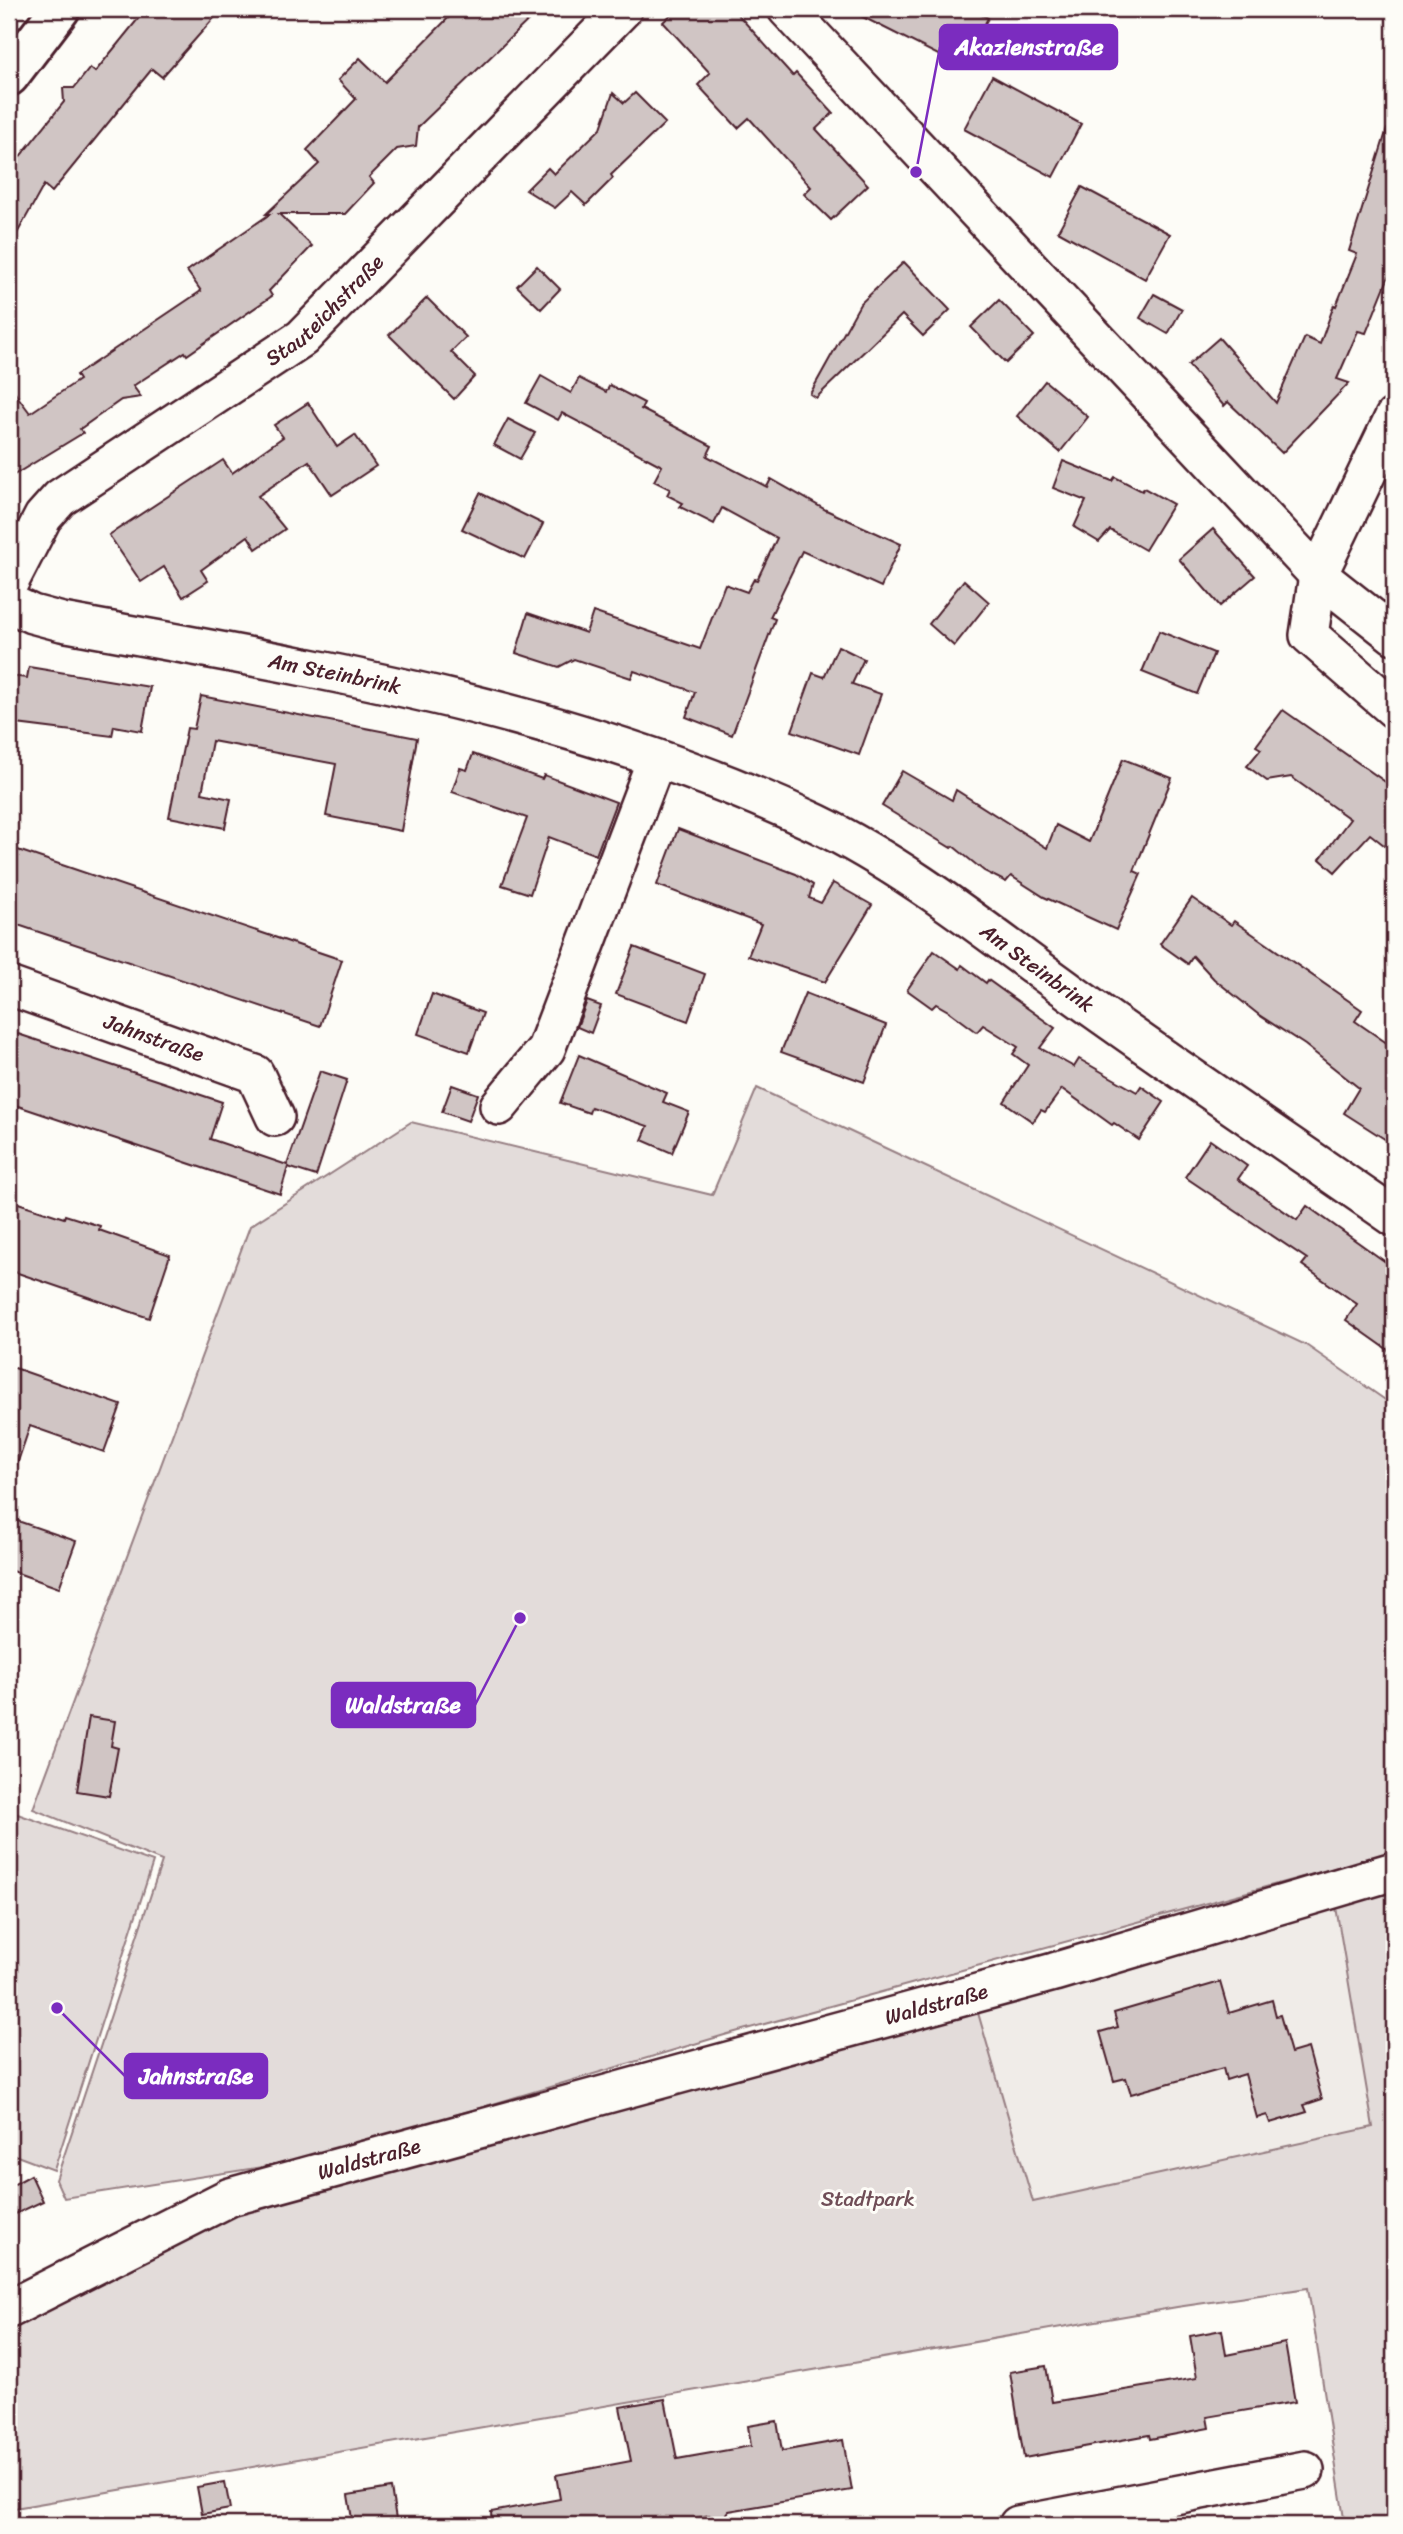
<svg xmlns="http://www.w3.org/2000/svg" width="1403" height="2534" font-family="Sriracha,sans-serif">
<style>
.built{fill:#f0ece8}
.green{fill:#e3dcda;stroke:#967e82;stroke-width:2}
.building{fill:#d0c5c4;stroke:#4a1f2b;stroke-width:2}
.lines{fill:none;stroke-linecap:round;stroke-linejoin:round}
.street-casing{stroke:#4a1f2b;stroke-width:42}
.secondary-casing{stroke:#4a1f2b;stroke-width:44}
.street{stroke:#fdfcf7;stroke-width:37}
.secondary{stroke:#fdfcf7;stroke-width:38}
.labels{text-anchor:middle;stroke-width:6;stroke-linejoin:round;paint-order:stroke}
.street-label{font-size:21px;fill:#4a1f2b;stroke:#fdfcf7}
.park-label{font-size:21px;fill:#704e57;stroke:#fdfcf7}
.leader{fill:none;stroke:#7b2cbf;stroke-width:2.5}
.callout-dot{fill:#7b2cbf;stroke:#fdfcf7;stroke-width:2.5}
.callout{fill:#7b2cbf;stroke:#7b2cbf;stroke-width:2.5}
.callout-label{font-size:23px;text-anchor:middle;font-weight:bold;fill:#fff}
</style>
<rect width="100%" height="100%" fill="#fdfcf7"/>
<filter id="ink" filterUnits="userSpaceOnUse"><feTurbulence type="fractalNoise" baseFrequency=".0143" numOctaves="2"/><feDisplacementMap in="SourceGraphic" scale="14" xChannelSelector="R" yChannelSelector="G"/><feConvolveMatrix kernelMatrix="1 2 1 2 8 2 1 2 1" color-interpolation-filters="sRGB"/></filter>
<g filter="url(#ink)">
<polygon class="built" points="1336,1907 1373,2127 1033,2202 976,2006"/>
<g class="green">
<polygon points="757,1088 1306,1345 1394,1406 1394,1852 728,2034 301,2161 64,2198 56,2180 162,1861 33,1809 250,1226 411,1122 712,1195"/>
<polygon points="9,1811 153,1862 54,2170 9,2153"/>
<polygon points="1394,1888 1394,2525 1345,2525 1308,2288 1177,2307 9,2509 9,2325 235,2208 976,2006 1033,2202 1373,2127 1336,1907"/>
</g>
<g class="building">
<polygon points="146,9 222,9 162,77 152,69 52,192 44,185 9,248 9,170 64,102 63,88 74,88 90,68 95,72"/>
<polygon points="457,9 540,9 418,127 416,146 397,149 369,177 374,183 345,214 279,214 312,246 269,291 272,296 187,355 185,352 133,386 141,397 121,400 80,429 83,433 9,478 9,385 30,413 79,380 76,375 201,291 187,271 270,214 266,214 319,164 307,150 356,99 338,80 360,58 385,82"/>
<polygon points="677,9 733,9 793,76 796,73 833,113 816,129 868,185 831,220 804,194 811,187 749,118 738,128 698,85 710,73 663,22"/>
<polygon points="847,9 970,9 988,18 962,67"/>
<polygon points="992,76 1081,124 1053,177 964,129"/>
<polygon points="613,93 624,103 635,93 665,123 611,175 613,178 586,205 572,192 555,208 526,190 548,168 554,174 601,128"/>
<polygon points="1387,129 1394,130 1394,260 1391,271 1366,333 1358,331 1337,379 1349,383 1282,453 1228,402 1224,406 1188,365 1219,338 1276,403 1305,337 1320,344 1334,305 1336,306 1357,254 1349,251"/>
<polygon points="1082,187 1170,234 1145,279 1058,231"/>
<polygon points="904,262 950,310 923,336 902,315 816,398 810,394 860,304"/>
<polygon points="537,266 560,289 541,309 517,286"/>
<polygon points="1154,294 1182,309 1168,334 1140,318"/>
<polygon points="427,298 466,337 451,352 475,376 454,399 389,335"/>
<polygon points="999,300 1034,336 1006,363 971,327"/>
<polygon points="541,376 571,393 579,378 606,392 610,385 644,403 641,409 712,446 707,456 767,487 771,479 826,510 901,544 881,587 802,551 770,617 775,619 732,735 686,717 695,692 634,671 631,678 574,659 559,667 516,653 528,613 586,633 593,612 700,649 725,584 747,592 754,579 757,580 777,538 722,508 714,524 680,507 683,503 667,495 670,489 654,481 662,466 562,413 558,420 526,403"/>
<polygon points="1045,381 1088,417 1060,452 1017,416"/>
<polygon points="308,403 337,447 355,435 376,466 332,495 309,461 258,496 285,529 256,549 248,536 201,570 208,581 183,597 164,567 141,582 109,535 223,460 232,473 283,437 274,425"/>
<polygon points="508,419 535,433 520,459 494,445"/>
<polygon points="1063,461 1112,481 1115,477 1142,491 1144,488 1173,504 1145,550 1110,530 1099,542 1074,527 1086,501 1053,488"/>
<polygon points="480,493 543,524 525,559 462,529"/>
<polygon points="1213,529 1255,576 1220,606 1179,559"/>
<polygon points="964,580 989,602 954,646 929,624"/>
<polygon points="1159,631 1214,653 1197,694 1142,672"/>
<polygon points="838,646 864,659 852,684 881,694 859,755 792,731 813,673 824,677"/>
<polygon points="29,667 150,687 142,731 114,726 112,736 9,723 9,676 27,678"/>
<polygon points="201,696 417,738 401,831 326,816 336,764 212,741 202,793 231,799 225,828 169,817 187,728 194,729"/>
<polygon points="1283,710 1394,788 1394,853 1370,834 1335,872 1320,859 1350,819 1291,777 1267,781 1247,766 1261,749 1256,746"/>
<polygon points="473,754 542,779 544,775 616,802 596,855 549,837 530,894 502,885 527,818 452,792 460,768 467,770"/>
<polygon points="1123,759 1172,778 1134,871 1141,874 1116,930 1044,897 1011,876 1006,882 984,871 953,846 951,848 882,806 902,771 952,800 956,790 1047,848 1056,825 1089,842"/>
<polygon points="678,829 796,874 813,885 809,898 821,903 833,883 872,905 825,982 748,956 761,924 657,885"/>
<polygon points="9,847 342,960 320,1026 9,922"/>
<polygon points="1192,898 1231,925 1234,921 1362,1010 1355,1021 1394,1048 1394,1145 1344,1113 1359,1088 1305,1045 1259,1015 1214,979 1193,956 1188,964 1160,944"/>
<polygon points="634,947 705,974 688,1021 616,994"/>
<polygon points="934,951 960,969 962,965 986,983 988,980 1055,1028 1040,1048 1074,1067 1079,1059 1137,1092 1141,1086 1164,1102 1139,1140 1114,1123 1112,1125 1062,1089 1045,1112 1041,1110 1033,1122 1004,1102 1028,1065 1013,1054 1018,1047 983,1025 977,1032 950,1012 936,1004 932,1008 907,990"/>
<polygon points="805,993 886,1025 864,1082 781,1052"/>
<polygon points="432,994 483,1013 469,1052 418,1034"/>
<polygon points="587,1001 601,1006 591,1033 577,1027"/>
<polygon points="9,1031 222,1102 210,1139 287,1165 320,1071 347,1080 316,1176 288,1167 280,1194 9,1103"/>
<polygon points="579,1055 667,1093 663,1102 689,1112 672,1153 642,1140 648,1126 591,1107 589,1113 560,1103"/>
<polygon points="452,1085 478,1094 468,1121 442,1112"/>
<polygon points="1210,1140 1247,1166 1238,1179 1297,1220 1307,1206 1394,1268 1394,1354 1346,1320 1357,1304 1302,1265 1307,1259 1185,1177"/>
<polygon points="9,1200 64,1218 65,1215 100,1226 99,1230 170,1255 149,1318 9,1270"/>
<polygon points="9,1366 121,1405 104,1452 30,1426 13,1476 9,1475"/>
<polygon points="9,1518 76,1541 59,1588 9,1570"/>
<polygon points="89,1717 115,1721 111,1746 118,1748 109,1796 77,1791"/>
<polygon points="1220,1982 1229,2013 1272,2000 1276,2016 1280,2015 1291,2053 1308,2048 1322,2099 1304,2105 1307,2112 1270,2123 1267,2115 1257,2118 1245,2074 1226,2080 1223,2068 1131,2094 1126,2078 1114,2081 1100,2032 1118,2027 1114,2013"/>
<polygon points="31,2175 43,2201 9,2217 9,2187"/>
<polygon points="1222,2330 1226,2355 1285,2343 1295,2402 1207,2417 1209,2428 1150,2439 1149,2435 1024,2458 1010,2372 1046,2366 1052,2402 1197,2378 1190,2336"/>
<polygon points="665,2399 677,2459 751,2446 748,2426 777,2421 782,2451 843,2440 852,2490 729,2511 721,2522 709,2515 670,2525 492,2525 491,2512 560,2499 556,2475 631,2461 620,2407"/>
<polygon points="225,2482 230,2509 202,2514 197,2487"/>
<polygon points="391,2488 397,2525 353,2525 348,2495"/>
</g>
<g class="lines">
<defs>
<g id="street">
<polyline points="787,9 1318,575 1394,635"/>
<polyline points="1394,417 1318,575 1309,635 1394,709"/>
<path id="s1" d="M9,583L43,517L60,498L302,338L623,9"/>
<path id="s2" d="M9,603L32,614L62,622C319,669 578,710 816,823C907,867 988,933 1070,992C1177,1069 1286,1142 1394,1217"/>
<path id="s3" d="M9,986L255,1074L275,1117"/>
<polyline points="499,1106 546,1049 656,760"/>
<path id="s4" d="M9,2309L230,2197L1054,1972L1394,1871"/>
<polyline points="1018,2525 1305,2470"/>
</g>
<polyline id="secondary" points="9,76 60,9"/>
</defs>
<use href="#street" class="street-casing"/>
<use href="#secondary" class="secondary-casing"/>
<use href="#street" class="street"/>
<use href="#secondary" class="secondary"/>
</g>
</g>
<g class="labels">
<g class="street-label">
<text dy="7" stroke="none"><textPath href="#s1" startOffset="425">Stauteichstraße</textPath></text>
<text dy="7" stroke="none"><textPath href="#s2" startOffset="334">Am Steinbrink</textPath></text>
<text dy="7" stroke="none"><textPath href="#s2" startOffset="1104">Am Steinbrink</textPath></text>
<text dy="7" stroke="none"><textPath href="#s3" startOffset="154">Jahnstraße</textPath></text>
<text dy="7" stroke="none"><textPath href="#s4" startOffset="980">Waldstraße</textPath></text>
<text dy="7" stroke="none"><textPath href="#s4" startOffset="392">Waldstraße</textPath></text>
</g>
<g class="park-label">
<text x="868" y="2206">Stadtpark</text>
</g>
</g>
<path class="leader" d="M916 172L940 47M520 1618L475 1705M57 2008L125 2076"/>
<g class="callout-dot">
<circle cx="916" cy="172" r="7"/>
<circle cx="520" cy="1618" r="7"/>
<circle cx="57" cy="2008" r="7"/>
</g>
<g class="callout">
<rect x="940" y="25" width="177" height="44" rx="7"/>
<rect x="332" y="1683" width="143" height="44" rx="7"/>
<rect x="125" y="2054" width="142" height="44" rx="7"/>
</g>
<g class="callout-label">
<text x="1029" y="55">Akazienstraße</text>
<text x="403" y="1713">Waldstraße</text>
<text x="196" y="2084">Jahnstraße</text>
</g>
<rect width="1403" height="2534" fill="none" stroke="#fdfcf7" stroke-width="35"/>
<rect x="18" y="18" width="1368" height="2499" fill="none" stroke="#4a1f2b" stroke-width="2.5" filter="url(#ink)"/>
</svg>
